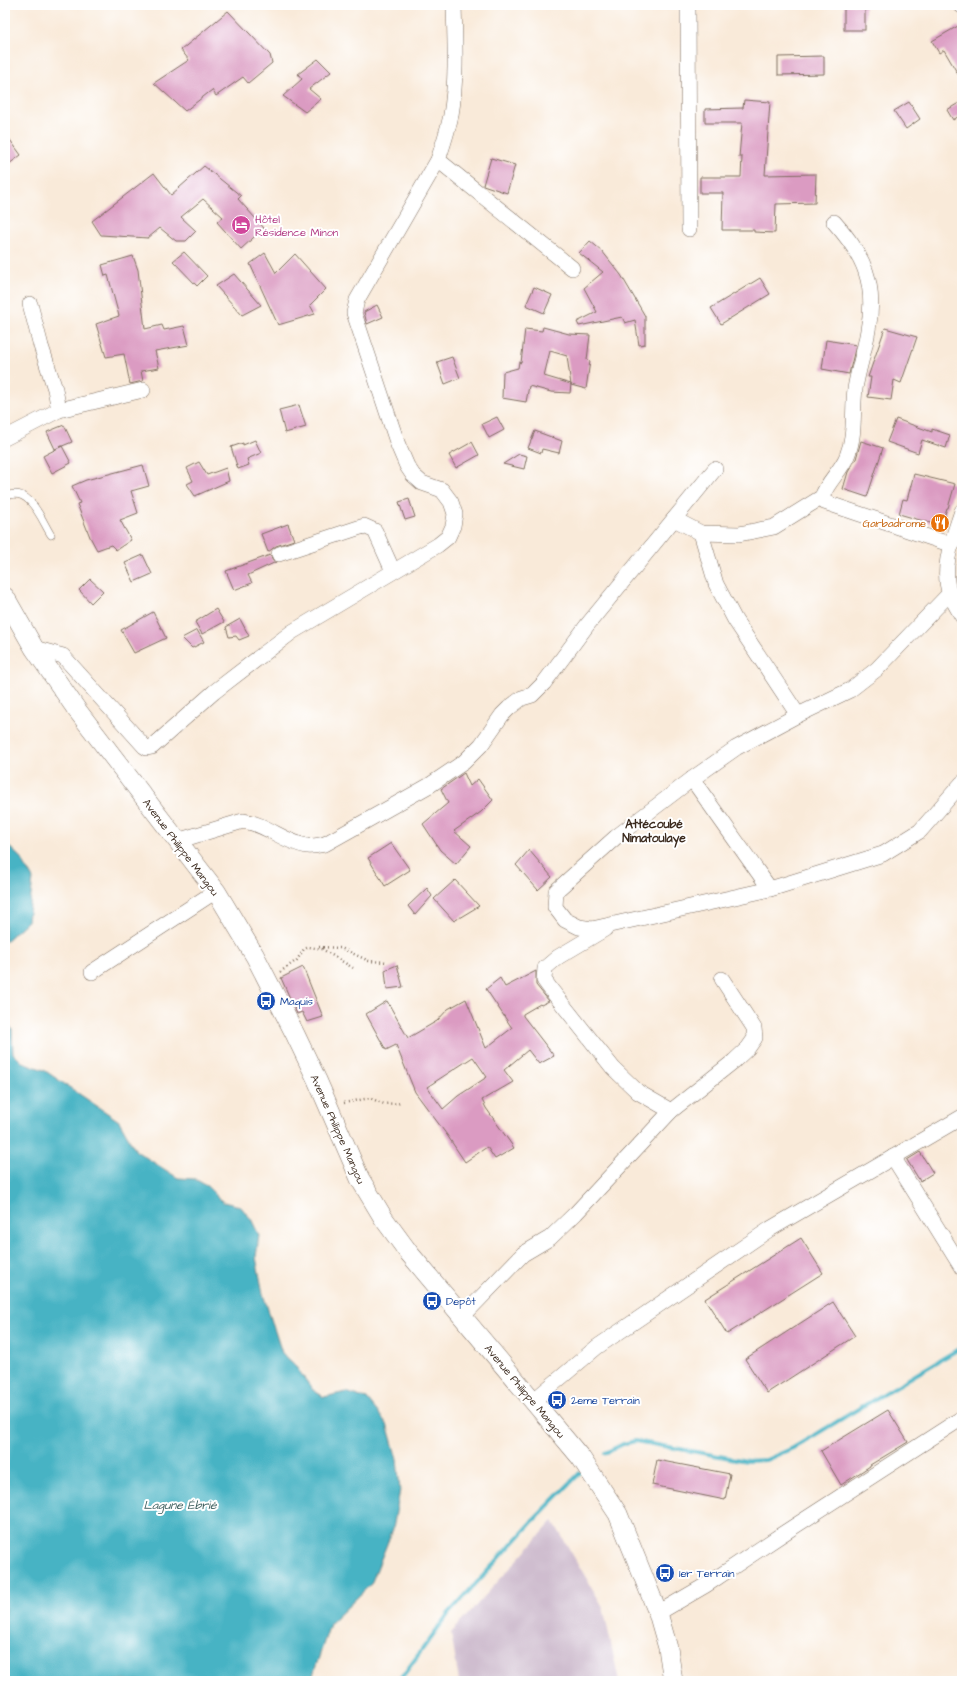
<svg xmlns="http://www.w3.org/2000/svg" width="967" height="1686" font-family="'Architects Daughter',sans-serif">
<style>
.industrial{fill:#cfbdcf}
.water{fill:#47b3c4;stroke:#416e71}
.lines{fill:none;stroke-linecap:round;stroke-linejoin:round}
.stream{stroke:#47b3c4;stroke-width:4}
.building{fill:#db9bc2;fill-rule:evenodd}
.service-casing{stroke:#7e6d5f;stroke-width:8}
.minor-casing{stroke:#7e6d5f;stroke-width:16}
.tertiary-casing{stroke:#7e6d5f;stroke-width:20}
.path{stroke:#7e6d5f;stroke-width:2.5;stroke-dasharray:1 3;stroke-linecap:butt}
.service{stroke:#fff;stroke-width:7}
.minor{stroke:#fff;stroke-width:15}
.tertiary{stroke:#fff;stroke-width:19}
.labels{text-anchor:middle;stroke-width:4;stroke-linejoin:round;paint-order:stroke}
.hotel-label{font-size:11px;fill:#b23c85;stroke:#fff;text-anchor:start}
.food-label{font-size:11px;fill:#c56008;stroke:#fff;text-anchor:end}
.street-label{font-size:11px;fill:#3b2a1e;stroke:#fff}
.transit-label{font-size:11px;fill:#164399;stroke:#fff;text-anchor:start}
.neighbourhood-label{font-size:12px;font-weight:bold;fill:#3b2a1e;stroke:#fff}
.water-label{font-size:12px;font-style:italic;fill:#406160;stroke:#fff}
</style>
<rect width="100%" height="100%" fill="#fff"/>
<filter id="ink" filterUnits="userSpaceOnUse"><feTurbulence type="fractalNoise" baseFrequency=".025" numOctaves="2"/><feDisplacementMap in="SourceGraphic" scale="8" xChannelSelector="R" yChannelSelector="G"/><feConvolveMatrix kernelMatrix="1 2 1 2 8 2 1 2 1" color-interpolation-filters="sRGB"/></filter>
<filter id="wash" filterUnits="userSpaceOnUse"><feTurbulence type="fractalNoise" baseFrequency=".012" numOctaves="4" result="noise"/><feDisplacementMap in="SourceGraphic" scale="16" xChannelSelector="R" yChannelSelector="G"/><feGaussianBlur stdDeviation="0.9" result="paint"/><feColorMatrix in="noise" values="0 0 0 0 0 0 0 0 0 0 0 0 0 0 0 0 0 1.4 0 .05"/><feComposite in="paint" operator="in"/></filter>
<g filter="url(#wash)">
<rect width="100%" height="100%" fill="#f9ead9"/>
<polygon class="industrial" points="553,1521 603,1607 619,1681 459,1681 451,1633"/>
<g class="water">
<polygon points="5,843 20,857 33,879 28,921 5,942"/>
<polygon points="5,1020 12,1029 13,1053 22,1062 44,1070 119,1121 136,1151 178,1178 195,1179 207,1186 223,1202 240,1206 251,1219 259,1235 256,1257 263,1294 282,1353 293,1363 313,1390 324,1397 346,1392 367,1399 387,1424 397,1459 400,1490 393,1529 371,1584 330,1624 311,1681 5,1681"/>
</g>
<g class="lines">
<g class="stream">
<polyline points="605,1453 623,1444 635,1441 747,1461 766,1460 793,1448 962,1347"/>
<polyline points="399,1681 449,1613 533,1521 580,1473"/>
</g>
</g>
<g id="blocks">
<g class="building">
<rect x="844" y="5" width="21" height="25"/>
<polygon points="228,11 270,55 272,63 248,83 243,77 216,96 212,90 185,111 154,83 189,60 181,50"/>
<polygon points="958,26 962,33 962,81 944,50 939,53 932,41"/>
<polygon points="824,56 824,74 778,75 778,57"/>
<polygon points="318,59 331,72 309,89 321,99 305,112 283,96 302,79 298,74"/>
<polygon points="744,100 770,102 765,175 816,174 815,203 776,204 775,233 754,232 754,230 722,230 723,193 700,193 700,177 741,177 742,157 739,157 742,123 705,123 705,109 743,108"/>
<polygon points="962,101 962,114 953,120 947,110"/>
<polygon points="909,102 920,119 906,129 894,111"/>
<polygon points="5,133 21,155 5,167"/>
<polygon points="491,158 515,165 507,193 483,185"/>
<polygon points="204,166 241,196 238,199 264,228 241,249 217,222 223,217 203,199 181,217 196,231 186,241 176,241 160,228 148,238 101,235 92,221 154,173 171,195"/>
<polygon points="590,241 602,251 621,275 645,316 645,344 639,345 635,320 625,323 622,317 579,326 577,322 597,312 584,288 603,272 579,253"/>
<polygon points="184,252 207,276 197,286 173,261"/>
<polygon points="265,253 276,273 295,254 326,289 310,305 315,314 278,325 250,264"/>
<polygon points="133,256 138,270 145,329 162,325 164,330 184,326 189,345 155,351 159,368 141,371 143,381 130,384 124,354 106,357 96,324 119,316 108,275 105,276 102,265"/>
<polygon points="234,274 261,305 242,315 216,286"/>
<polygon points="760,278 770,294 721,324 711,308"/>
<polygon points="534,287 552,295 544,313 526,305"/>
<polygon points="377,305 383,317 367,324 364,312"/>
<polygon points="543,327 569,334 590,335 587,360 590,361 586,389 571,385 567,356 550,351 544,376 571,384 570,393 551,392 529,386 526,402 502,398 503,372 518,368 519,362 521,363 525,329 542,331"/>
<polygon points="885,328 917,337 901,383 894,380 891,400 868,397 871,377 868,377"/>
<polygon points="826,340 856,345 849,374 822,369"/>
<polygon points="452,357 460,378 445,384 437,362"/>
<polygon points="299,405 306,427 285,433 279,410"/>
<polygon points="497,417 504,430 489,438 482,424"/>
<polygon points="896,419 932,432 932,429 950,435 946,448 922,440 918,453 887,442"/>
<polygon points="64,425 72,442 55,449 47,432"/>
<polygon points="535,431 562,441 559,453 542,449 541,453 528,448"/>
<polygon points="255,440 261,453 247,459 249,465 238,469 231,447 243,443 243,445"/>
<polygon points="861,441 883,448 867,497 843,489 848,472 856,459"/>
<polygon points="472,442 479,455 456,468 449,455"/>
<polygon points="62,446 71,463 52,473 43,456"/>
<polygon points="519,454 527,456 524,469 503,464"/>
<polygon points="199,462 207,475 226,468 229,481 195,496 187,484 193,481 187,468"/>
<polygon points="143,465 149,486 131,491 138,513 120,520 131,540 116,550 111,545 97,550 90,537 77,504 80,503 72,486 86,480"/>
<polygon points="914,474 955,484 948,508 947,508 941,526 899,514 903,499 907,500"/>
<polygon points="409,499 415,517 405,520 399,502"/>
<polygon points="288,524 294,540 276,546 268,552 261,534"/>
<polygon points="143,555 152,574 134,582 125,563"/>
<polygon points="270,555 273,560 276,562 248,575 252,583 234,590 226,571"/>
<polygon points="90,579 103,591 91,603 79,590"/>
<polygon points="216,609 224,622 202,634 195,622"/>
<polygon points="153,612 166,638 134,653 121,630"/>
<polygon points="240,619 249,636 239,640 236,636 229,637 226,627"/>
<polygon points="197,630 204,642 192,648 182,638"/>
<polygon points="464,773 470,786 478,779 493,800 481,812 454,831 471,846 456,864 440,850 423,824 448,803 441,789"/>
<polygon points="391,843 410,870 385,886 368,858"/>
<polygon points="529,850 552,877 538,890 516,865"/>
<polygon points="455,880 479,906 454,921 434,899"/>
<polygon points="427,888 432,896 415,915 408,906"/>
<polygon points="397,965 403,987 387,989 385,970"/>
<polygon points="303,967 323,1017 307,1022 302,1012 297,1014 281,978"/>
<path d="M536,971V985L549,1001L541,1005L540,1004L523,1014V1016L554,1056L539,1064L528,1050L504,1070L513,1082L482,1100L486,1108L514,1148L495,1159L487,1147L465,1162L447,1135L415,1092L396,1045L386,1050L366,1014L387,1001L408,1038L437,1021L448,1009L466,999L486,1048L512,1028L486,989L500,978L505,987ZM473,1057L487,1077L458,1096L443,1109L427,1087Z"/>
<polygon points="920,1152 933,1173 920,1181 907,1160"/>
<polygon points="801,1238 823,1273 727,1334 705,1299"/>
<polygon points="833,1302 855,1336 767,1393 745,1359"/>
<polygon points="888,1410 908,1442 870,1465 870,1466 841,1485 821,1451"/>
<polygon points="657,1460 730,1474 725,1500 652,1485"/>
</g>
</g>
</g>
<g filter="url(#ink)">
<use href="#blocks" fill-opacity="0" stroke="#7e6d5f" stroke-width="1"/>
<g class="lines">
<defs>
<path id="service" d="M5,497C29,484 41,519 51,535"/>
<g id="minor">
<polyline points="688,5 689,229"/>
<polyline points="961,5 962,6"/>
<polyline points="438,160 572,268"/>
<polyline points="30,304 41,346 55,389 59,410"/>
<polyline points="5,438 59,410 143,390"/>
<polyline points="822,497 824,502 952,545"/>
<path d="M962,511C954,536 940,567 950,594C953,601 958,609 962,616"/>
<path d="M674,519L701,533L739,534L774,527L822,497C827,482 841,471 847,456C856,434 852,412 855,389C858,369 865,350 868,330C877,284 864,255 834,222"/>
<polyline points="701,533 716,584 735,620 798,715"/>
<polyline points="279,554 364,526 375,531 393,571"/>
<polyline points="950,593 877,669 850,690 798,715 736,748 692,779 616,837 556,891 555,907 565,920 579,927 592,929 770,889 883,854 920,831 962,783"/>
<path d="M34,648L63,656L144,746L147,748L152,747L214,692L292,632L438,545L448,537L453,526L455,514L451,502L442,490L422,483L413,475L407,466L398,445L354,313L357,300L438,160C443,145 448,130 451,115C457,79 455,42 454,5"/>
<polyline points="692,779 770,889"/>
<path d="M177,841L243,821C267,824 283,842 307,846C312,847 320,845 325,844L430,785L464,762L481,745L502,715L509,708L522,698L532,695L544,683L588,624L715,469"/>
<polyline points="605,929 558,957 545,968 544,980 552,991 613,1068 638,1092 671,1111"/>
<polyline points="92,972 216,891"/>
<polyline points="893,1157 962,1268"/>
<polyline points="463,1316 523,1254 550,1238 576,1213 671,1111 734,1061 748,1048 755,1038 754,1028 722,979"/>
<polyline points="533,1401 597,1347 770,1229 962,1117"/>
<polyline points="658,1613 706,1585 781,1535 962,1418"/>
</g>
<polyline id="tertiary" points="5,597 34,648 77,710 216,891 255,956 295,1034 317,1080 360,1179 384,1219 409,1253 581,1458 618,1514 658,1613 668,1648 673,1681"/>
</defs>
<use href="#service" class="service-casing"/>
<use href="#minor" class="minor-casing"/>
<use href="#tertiary" class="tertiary-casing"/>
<g class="path">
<polyline points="319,947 341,948 369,961 388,962"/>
<polyline points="280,972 297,960 304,949 309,947 322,949 353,968"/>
<polyline points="344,1103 370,1098 384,1104 402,1103"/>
</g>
<use href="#service" class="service"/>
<use href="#minor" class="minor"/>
<use href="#tertiary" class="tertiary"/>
</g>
</g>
<defs>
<symbol id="hotel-disc" viewBox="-11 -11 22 22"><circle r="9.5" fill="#d1479c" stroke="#fff"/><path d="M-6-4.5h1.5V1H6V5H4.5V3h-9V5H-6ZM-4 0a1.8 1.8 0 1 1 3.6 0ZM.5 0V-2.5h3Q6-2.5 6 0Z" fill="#fff"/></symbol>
<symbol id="restaurant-disc" viewBox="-11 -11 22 22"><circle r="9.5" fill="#e8710a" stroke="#fff"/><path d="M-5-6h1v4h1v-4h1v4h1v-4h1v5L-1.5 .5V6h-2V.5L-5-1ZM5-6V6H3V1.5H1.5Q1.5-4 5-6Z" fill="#fff"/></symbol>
<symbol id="bus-disc" viewBox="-11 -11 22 22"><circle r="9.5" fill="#1a4fb4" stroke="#fff"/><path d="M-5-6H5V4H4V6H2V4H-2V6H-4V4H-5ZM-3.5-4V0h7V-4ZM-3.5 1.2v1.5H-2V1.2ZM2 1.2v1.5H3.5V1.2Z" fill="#fff"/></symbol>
</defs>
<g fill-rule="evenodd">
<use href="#hotel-disc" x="230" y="214" width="22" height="22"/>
<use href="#restaurant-disc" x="929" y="512" width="22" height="22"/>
<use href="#bus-disc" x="255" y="990" width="22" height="22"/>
<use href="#bus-disc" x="421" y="1290" width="22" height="22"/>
<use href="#bus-disc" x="546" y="1389" width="22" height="22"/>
<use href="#bus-disc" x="654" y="1562" width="22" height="22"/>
</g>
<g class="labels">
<g class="hotel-label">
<text x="255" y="223">Hôtel<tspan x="255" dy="13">Résidence Minon</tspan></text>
</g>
<g class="food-label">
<text x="926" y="527">Garbadrome</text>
</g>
<g class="street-label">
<text transform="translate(181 847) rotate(53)" y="4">Avenue Philippe Mangou</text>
<text transform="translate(338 1129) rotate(66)" y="4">Avenue Philippe Mangou</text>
<text transform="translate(525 1391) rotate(50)" y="4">Avenue Philippe Mangou</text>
</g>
<g class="transit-label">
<text x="280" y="1005">Maquis</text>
<text x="446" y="1305">Depôt</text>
<text x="571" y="1404">2eme Terrain</text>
<text x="679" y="1577">1er Terrain</text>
</g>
<g class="neighbourhood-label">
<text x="654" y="828">Attécoubé<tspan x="654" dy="14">Nimatoulaye</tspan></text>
</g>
<g class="water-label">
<text x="180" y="1509">Lagune Ébrié</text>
</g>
</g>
<rect width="967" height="1686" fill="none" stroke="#fff" stroke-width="20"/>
</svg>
